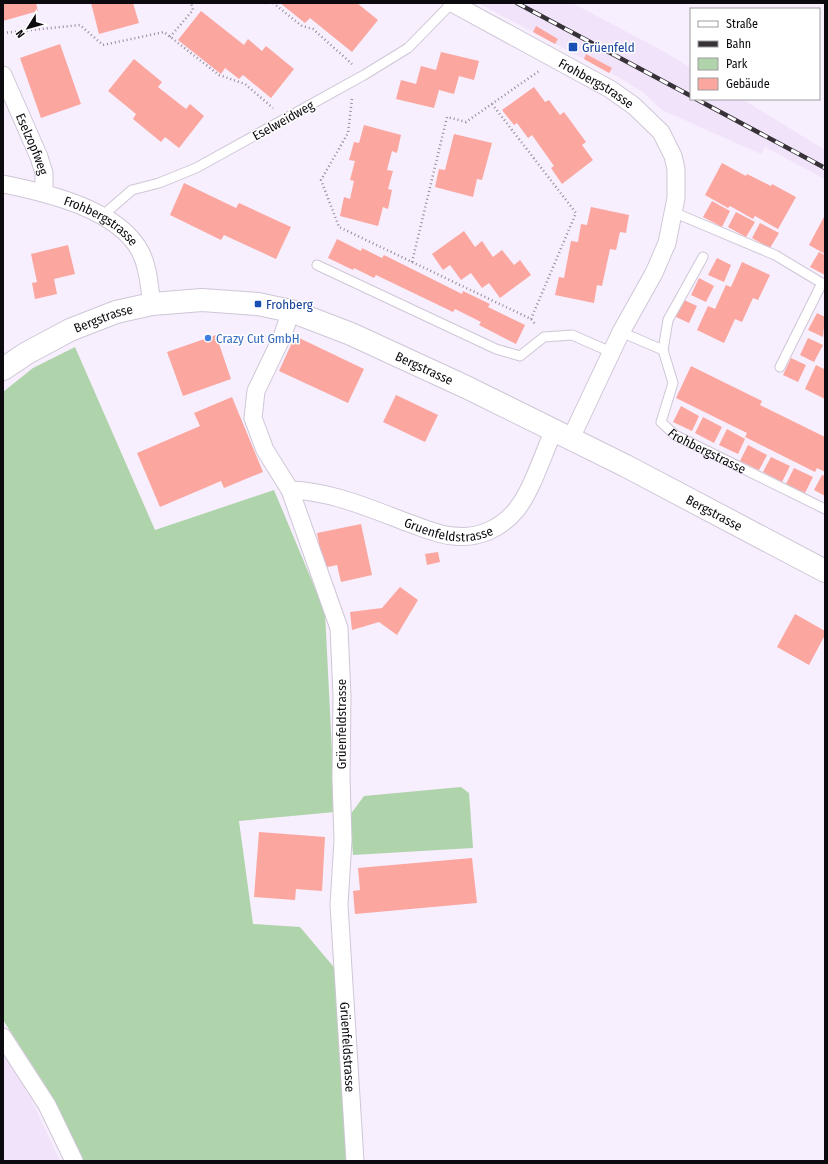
<svg xmlns="http://www.w3.org/2000/svg" width="828" height="1164" font-family="'Fira Sans Condensed',sans-serif">
<style>
.built{fill:#f1e3fa}
.green{fill:#afd4ab}
.building{fill:#fba69e}
.lines{fill:none;stroke-linecap:round;stroke-linejoin:round}
.service-casing{stroke:#cfc6d6;stroke-width:11}
.minor-casing{stroke:#cfc6d6;stroke-width:19}
.secondary-casing{stroke:#cfc6d6;stroke-width:24}
.path{stroke:#928c97;stroke-width:2.5;stroke-dasharray:1 3;stroke-linecap:butt}
.service{stroke:#fff;stroke-width:9}
.minor{stroke:#fff;stroke-width:17}
.secondary{stroke:#fff;stroke-width:22}
.rail-casing{stroke:#363238;stroke-width:4.5}
.rail{stroke:#fff;stroke-width:3;stroke-dasharray:9;stroke-linecap:butt}
.transit-dot{fill:#1a4fb4;stroke:#fff;stroke-width:1.5}
.shop-dot{fill:#3f7fe0;stroke:#fff;stroke-width:1.5}
.labels{text-anchor:middle;stroke-width:3;stroke-linejoin:round;paint-order:stroke}
.transit-label{font-size:13px;fill:#164399;stroke:#fff;text-anchor:start}
.street-label{font-size:13px;fill:#0d0a0f;stroke:#fff}
.shop-label{font-size:13px;fill:#366cbe;stroke:#fff;text-anchor:start}
</style>
<rect width="100%" height="100%" fill="#f7eefe"/>
<g class="built">
<polygon points="478,3 574,4 661,50 691,68 691,99 742,99 825,150 825,179 765,147 761,154 662,110 643,92 620,78"/>
<polygon points="3,1054 31,1099 60,1161 3,1161"/>
</g>
<g class="green">
<polygon points="75,347 155,530 274,490 325,612 335,812 239,821 253,924 300,927 338,972 351,1161 82,1161 49,1091 3,1020 3,392 33,368"/>
<polygon points="461,787 469,793 473,848 353,855 350,815 364,796"/>
</g>
<g class="building">
<polygon points="3,3 36,3 38,11 3,21"/>
<polygon points="91,3 133,3 139,23 99,34"/>
<polygon points="280,3 357,3 378,20 352,52 310,18 305,23"/>
<polygon points="201,11 244,45 248,39 262,51 266,46 294,69 271,98 243,75 239,79 225,68 221,74 178,40"/>
<polygon points="536,26 558,39 555,44 533,32"/>
<polygon points="60,44 81,104 41,118 20,58"/>
<polygon points="441,52 479,61 474,80 459,76 454,94 439,90 434,108 396,99 401,80 416,84 421,66 436,70"/>
<polygon points="586,54 612,68 609,73 584,59"/>
<polygon points="134,59 162,82 158,87 186,109 190,104 204,116 179,148 165,137 161,142 133,119 136,114 108,91"/>
<polygon points="534,87 545,102 549,100 560,115 564,112 586,142 582,145 593,160 562,184 551,168 554,166 532,135 528,138 517,123 514,125 502,110"/>
<polygon points="364,125 401,135 397,153 392,151 387,170 393,171 388,189 392,190 388,209 383,207 378,226 340,216 344,197 350,199 354,181 350,180 355,161 349,160 354,142 359,143"/>
<polygon points="454,134 492,143 482,180 477,179 473,197 435,187 439,169 445,170"/>
<polygon points="722,163 746,176 747,174 771,186 772,184 796,197 778,229 755,216 753,219 730,206 728,208 705,195"/>
<polygon points="184,183 236,208 239,203 291,227 276,259 224,235 221,240 170,215"/>
<polygon points="712,201 730,211 722,227 703,217"/>
<polygon points="591,207 629,215 626,233 620,232 616,250 610,249 602,286 597,285 594,303 555,295 559,277 564,278 571,241 578,242 581,224 587,225"/>
<polygon points="736,212 755,222 746,237 728,227"/>
<polygon points="825,215 825,254 809,245"/>
<polygon points="760,223 779,233 770,248 752,238"/>
<polygon points="464,231 475,247 482,241 493,257 502,250 514,265 520,260 531,275 500,298 489,283 482,288 471,273 461,280 450,265 443,270 432,254"/>
<polygon points="337,239 361,251 362,248 382,258 384,255 462,294 463,291 490,304 488,307 525,325 516,344 479,325 481,322 455,309 453,312 376,275 374,278 354,268 353,270 328,258"/>
<polygon points="68,245 75,274 54,279 57,294 35,299 32,283 37,282 31,254"/>
<polygon points="819,252 825,255 825,275 810,267"/>
<polygon points="717,258 731,265 724,282 708,275"/>
<polygon points="742,262 770,275 758,300 753,298 742,322 735,319 724,343 697,330 708,306 715,309 726,285 731,287"/>
<polygon points="699,278 714,286 706,302 691,295"/>
<polygon points="682,299 697,306 689,323 674,316"/>
<polygon points="817,313 825,317 823,337 808,330"/>
<polygon points="216,335 231,379 183,396 167,352"/>
<polygon points="295,336 364,369 348,403 279,371"/>
<polygon points="808,338 823,345 814,362 800,355"/>
<polygon points="791,358 806,365 798,382 783,375"/>
<polygon points="816,365 824,369 825,366 825,399 805,389"/>
<polygon points="691,366 762,401 760,405 825,437 825,472 817,468 815,472 745,437 747,433 676,398"/>
<polygon points="396,395 438,415 425,442 383,422"/>
<polygon points="232,397 263,472 224,488 221,481 160,507 137,453 200,426 194,413"/>
<polygon points="681,406 699,416 692,431 673,422"/>
<polygon points="703,417 722,427 714,443 695,433"/>
<polygon points="727,429 745,439 738,454 719,445"/>
<polygon points="748,445 767,455 759,470 740,461"/>
<polygon points="771,457 790,466 782,482 763,472"/>
<polygon points="794,468 813,477 805,493 786,484"/>
<polygon points="822,475 825,476 825,496 814,490"/>
<polygon points="361,524 372,575 341,582 337,565 323,568 317,533"/>
<polygon points="438,552 440,562 427,565 425,554"/>
<polygon points="400,587 418,600 397,635 379,622 352,630 350,612 382,608"/>
<polygon points="795,614 825,631 825,635 809,665 777,647"/>
<polygon points="259,832 325,837 322,891 296,889 295,900 254,897"/>
<polygon points="472,858 477,903 355,914 353,891 360,890 358,868"/>
</g>
<g class="lines">
<defs>
<g id="service">
<polyline points="673,212 775,255 825,285"/>
<polyline points="102,216 132,190 159,183 196,168 364,75 408,48 452,3"/>
<polyline points="317,265 496,349 520,356 544,337 572,335 611,352"/>
<path id="s1" d="M621,332L663,350L673,383L661,422L675,435L825,509"/>
<polyline points="663,350 668,320 703,257"/>
<polyline points="780,367 822,283"/>
</g>
<g id="minor">
<path id="s2" d="M452,3L610,89L634,106L661,132L673,156L676,169V198L667,243L654,273L621,332L571,438"/>
<path id="s3" d="M3,75L39,157L44,173V193"/>
<path id="s4" d="M3,184C48,193 120,210 141,253C149,269 149,287 152,304"/>
<path id="s5" d="M291,311L282,337L256,391L253,418L265,450L290,490L339,628L342,696L341,778L343,840L339,905L355,1161"/>
<path id="s6" d="M290,490C330,491 369,508 406,522C421,527 438,535 453,536C478,539 501,529 517,509C533,488 543,454 554,430"/>
<polyline points="3,1037 47,1105 74,1161"/>
</g>
<g id="secondary">
<path id="s7" d="M3,369L27,353L70,330L116,312L152,304L202,300L258,304L291,311L351,334L466,387L626,466L825,571"/>
</g>
</defs>
<use href="#service" class="service-casing"/>
<use href="#minor" class="minor-casing"/>
<use href="#secondary" class="secondary-casing"/>
<g class="path">
<polyline points="265,3 267,3"/>
<polyline points="273,3 302,26 313,29 352,64"/>
<polyline points="3,33 80,25 103,45 164,32 219,75 245,84 273,108"/>
<polyline points="170,37 193,10 191,3"/>
<polyline points="352,99 348,133 321,180 339,227 531,319 536,325"/>
<polyline points="492,104 576,213 531,319"/>
<polyline points="412,262 447,117 466,122 539,71"/>
</g>
<use href="#service" class="service"/>
<use href="#minor" class="minor"/>
<use href="#secondary" class="secondary"/>
<defs>
<g id="rail">
<polyline points="517,3 691,96"/>
<polyline points="696,99 825,168"/>
</g>
</defs>
<use href="#rail" class="rail-casing"/>
<use href="#rail" class="rail"/>
</g>
<g class="transit-dot">
<rect x="568" y="42" width="10" height="10" rx="2"/>
<rect x="254" y="300" width="8" height="8" rx="2"/>
</g>
<circle class="shop-dot" cx="208" cy="338" r="4"/>
<g class="labels">
<g class="transit-label">
<text x="582" y="52">Grüenfeld</text>
<text x="266" y="309">Frohberg</text>
</g>
<g class="street-label">
<text dy="5" stroke="none"><textPath href="#s2" startOffset="165">Frohbergstrasse</textPath></text>
<text transform="translate(283 120) rotate(-29)" y="5">Eselweidweg</text>
<text dy="5" stroke="none"><textPath href="#s3" startOffset="75">Eselzopfweg</textPath></text>
<text dy="5" stroke="none"><textPath href="#s4" startOffset="106">Frohbergstrasse</textPath></text>
<text dy="5" stroke="none"><textPath href="#s7" startOffset="113">Bergstrasse</textPath></text>
<text dy="5" stroke="none"><textPath href="#s7" startOffset="449">Bergstrasse</textPath></text>
<text dy="5" stroke="none"><textPath href="#s1" startOffset="176">Frohbergstrasse</textPath></text>
<text dy="5" stroke="none"><textPath href="#s7" startOffset="773">Bergstrasse</textPath></text>
<text dy="5" stroke="none"><textPath href="#s6" startOffset="165">Gruenfeldstrasse</textPath></text>
<text transform="translate(341 724) rotate(-90)" y="5">Grüenfeldstrasse</text>
<text dy="5" stroke="none"><textPath href="#s5" startOffset="762">Grüenfeldstrasse</textPath></text>
</g>
<g class="shop-label">
<text x="216" y="343">Crazy Cut GmbH</text>
</g>
</g>
<rect width="828" height="1164" fill="none" stroke="#0d0a0f" stroke-width="8"/>
<rect x="690" y="8" width="130" height="92" fill="#ffffff" stroke="#9e9d9f"/>
<rect x="698" y="21" width="20" height="6" fill="#ffffff" stroke="#9e9d9f"/>
<text x="726" y="28" font-size="12" fill="#0d0a0f">Straße</text>
<rect x="698" y="41" width="20" height="6" fill="#363238" stroke="#9e9d9f"/>
<text x="726" y="48" font-size="12" fill="#0d0a0f">Bahn</text>
<rect x="698" y="58" width="20" height="12" fill="#afd4ab" stroke="#9e9d9f"/>
<text x="726" y="68" font-size="12" fill="#0d0a0f">Park</text>
<rect x="698" y="78" width="20" height="12" fill="#fba69e" stroke="#9e9d9f"/>
<text x="726" y="88" font-size="12" fill="#0d0a0f">Gebäude</text>
<g transform="translate(28 28) rotate(233)" stroke="#ffffff" stroke-width="3" paint-order="stroke">
<path d="M0-3L7 15L0 10L-7 15Z" fill="#0d0a0f"/>
<text y="-6" font-size="11" font-weight="bold" text-anchor="middle" fill="#0d0a0f">N</text>
</g>
</svg>
